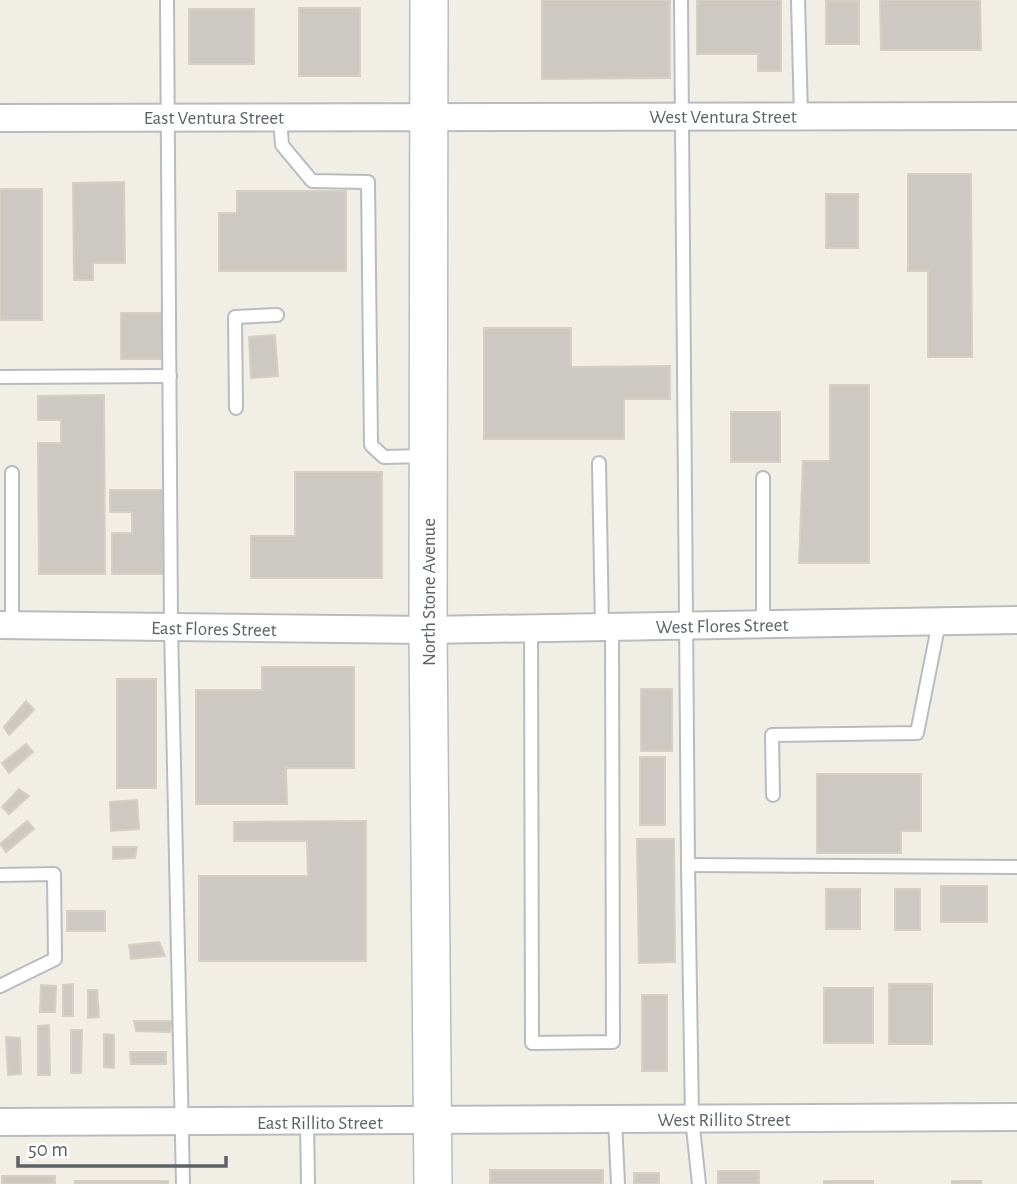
<svg xmlns="http://www.w3.org/2000/svg" width="1017" height="1184" font-family="'Alegreya Sans',sans-serif">
<style>
.building{fill:#ccc8c2;stroke:#d6cfc3;stroke-width:2}
.lines{fill:none;stroke-linecap:round;stroke-linejoin:round}
.lane-casing{stroke:#b8bcc0;stroke-width:16}
.street-casing{stroke:#b8bcc0;stroke-width:30}
.secondary-casing{stroke:#b8bdc2;stroke-width:40}
.lane{stroke:#fff;stroke-width:12}
.street{stroke:#fff;stroke-width:26}
.secondary{stroke:#fff;stroke-width:37}
.labels{text-anchor:middle;stroke-width:5;stroke-linejoin:round;paint-order:stroke}
.street-label{font-size:19px;fill:#5d6267;stroke:#fff}
</style>
<rect width="100%" height="100%" fill="#f1eee5"/>
<g class="building">
<polygon points="542,0 670,0 670,78 542,79"/>
<polygon points="697,0 781,0 781,71 758,71 758,54 697,54"/>
<polygon points="880,0 980,0 981,50 881,50"/>
<rect x="826" y="1" width="33" height="43"/>
<rect x="299" y="8" width="61" height="68"/>
<rect x="189" y="9" width="65" height="55"/>
<polygon points="908,174 971,174 972,357 928,357 928,271 908,271"/>
<polygon points="124,182 125,263 93,263 93,280 74,280 73,183"/>
<rect x="0" y="189" width="42" height="131"/>
<polygon points="237,191 346,191 346,271 219,271 219,213 237,213"/>
<rect x="826" y="194" width="32" height="54"/>
<rect x="121" y="313" width="41" height="46"/>
<polygon points="484,328 571,328 571,367 670,366 670,399 624,399 624,439 484,439"/>
<polygon points="275,335 278,376 251,378 249,337"/>
<polygon points="830,385 869,385 869,563 799,563 803,461 830,461"/>
<polygon points="104,395 105,574 39,574 38,443 61,443 61,420 38,420 38,396"/>
<rect x="731" y="412" width="49" height="50"/>
<polygon points="295,472 382,472 382,578 251,578 251,536 295,536"/>
<polygon points="110,490 163,490 163,574 112,574 112,533 132,533 132,512 110,512"/>
<polygon points="262,667 354,667 354,768 286,768 287,804 196,804 196,690 262,690"/>
<rect x="117" y="679" width="39" height="109"/>
<rect x="641" y="689" width="31" height="62"/>
<polygon points="26,701 34,710 9,735 4,727"/>
<polygon points="26,744 33,752 9,773 2,763"/>
<rect x="640" y="757" width="25" height="68"/>
<polygon points="817,774 921,774 921,831 901,831 901,853 817,853"/>
<polygon points="19,789 29,796 9,814 2,807"/>
<polygon points="137,800 139,829 111,831 110,802"/>
<polygon points="27,821 34,829 6,852 0,844"/>
<polygon points="366,821 366,961 199,961 199,876 308,876 307,841 234,841 234,822"/>
<polygon points="637,839 674,839 675,962 639,963"/>
<polygon points="113,847 137,847 135,858 113,859"/>
<rect x="941" y="886" width="46" height="36"/>
<rect x="826" y="889" width="34" height="40"/>
<rect x="895" y="889" width="25" height="41"/>
<rect x="67" y="911" width="38" height="20"/>
<polygon points="159,942 165,956 131,959 129,945"/>
<polygon points="73,984 73,1016 63,1016 63,985"/>
<rect x="889" y="984" width="43" height="60"/>
<polygon points="41,985 56,986 55,1012 40,1012"/>
<rect x="824" y="988" width="49" height="55"/>
<polygon points="88,990 97,990 99,1017 88,1018"/>
<rect x="642" y="995" width="25" height="76"/>
<polygon points="134,1021 172,1021 170,1032 136,1031"/>
<polygon points="49,1025 50,1075 38,1075 38,1026"/>
<polygon points="71,1030 82,1030 81,1073 71,1073"/>
<polygon points="104,1034 114,1035 114,1068 104,1067"/>
<polygon points="6,1037 20,1038 21,1074 8,1075"/>
<polygon points="130,1052 166,1052 166,1064 131,1064"/>
<rect x="490" y="1170" width="113" height="14"/>
<rect x="718" y="1171" width="41" height="13"/>
<rect x="634" y="1173" width="25" height="11"/>
<rect x="2" y="1176" width="53" height="8"/>
<rect x="75" y="1181" width="93" height="3"/>
<rect x="824" y="1181" width="49" height="3"/>
<rect x="952" y="1181" width="29" height="3"/>
</g>
<g class="lines">
<defs>
<g id="lane">
<polyline points="167,0 171,627 183,1184"/>
<polyline points="681,0 688,865 692,1118 699,1184"/>
<polyline points="798,0 801,116"/>
<polyline points="280,117 282,145 312,181 368,182 371,445 384,457 424,456"/>
<polyline points="0,377 170,376"/>
<polyline points="236,408 235,317 277,315"/>
<polyline points="599,463 602,627"/>
<polyline points="12,473 12,625"/>
<polyline points="763,625 763,478"/>
<polyline points="531,628 532,1043 613,1042 612,627"/>
<polyline points="773,795 772,735 917,733 939,622"/>
<polyline points="688,865 1017,867"/>
<polyline points="0,875 54,874 55,959 0,986"/>
<polyline points="615,1120 618,1184"/>
<polyline points="307,1122 308,1184"/>
</g>
<g id="street">
<polyline points="0,118 1017,116"/>
<polyline points="0,625 428,630 1017,620"/>
<polyline points="0,1122 1017,1117"/>
</g>
<polyline id="secondary" points="429,0 428,630 433,1184"/>
</defs>
<use href="#lane" class="lane-casing"/>
<use href="#street" class="street-casing"/>
<use href="#secondary" class="secondary-casing"/>
<use href="#lane" class="lane"/>
<use href="#street" class="street"/>
<use href="#secondary" class="secondary"/>
</g>
<g class="labels">
<g class="street-label">
<text x="723" y="123">West Ventura Street</text>
<text x="214" y="124">East Ventura Street</text>
<text transform="translate(428 592) rotate(-90)" y="7">North Stone Avenue</text>
<text transform="translate(722 625) rotate(-1)" y="7">West Flores Street</text>
<text transform="translate(214 628) rotate(1)" y="7">East Flores Street</text>
<text x="724" y="1126">West Rillito Street</text>
<text x="320" y="1129">East Rillito Street</text>
</g>
</g>
<path d="M18 1156v10h208v-10" fill="none" stroke="#5d6267" stroke-width="3.5"/>
<text x="28" y="1156" font-size="21" fill="#5d6267" stroke="#ffffff" stroke-width="5" paint-order="stroke">50 m</text>
</svg>
